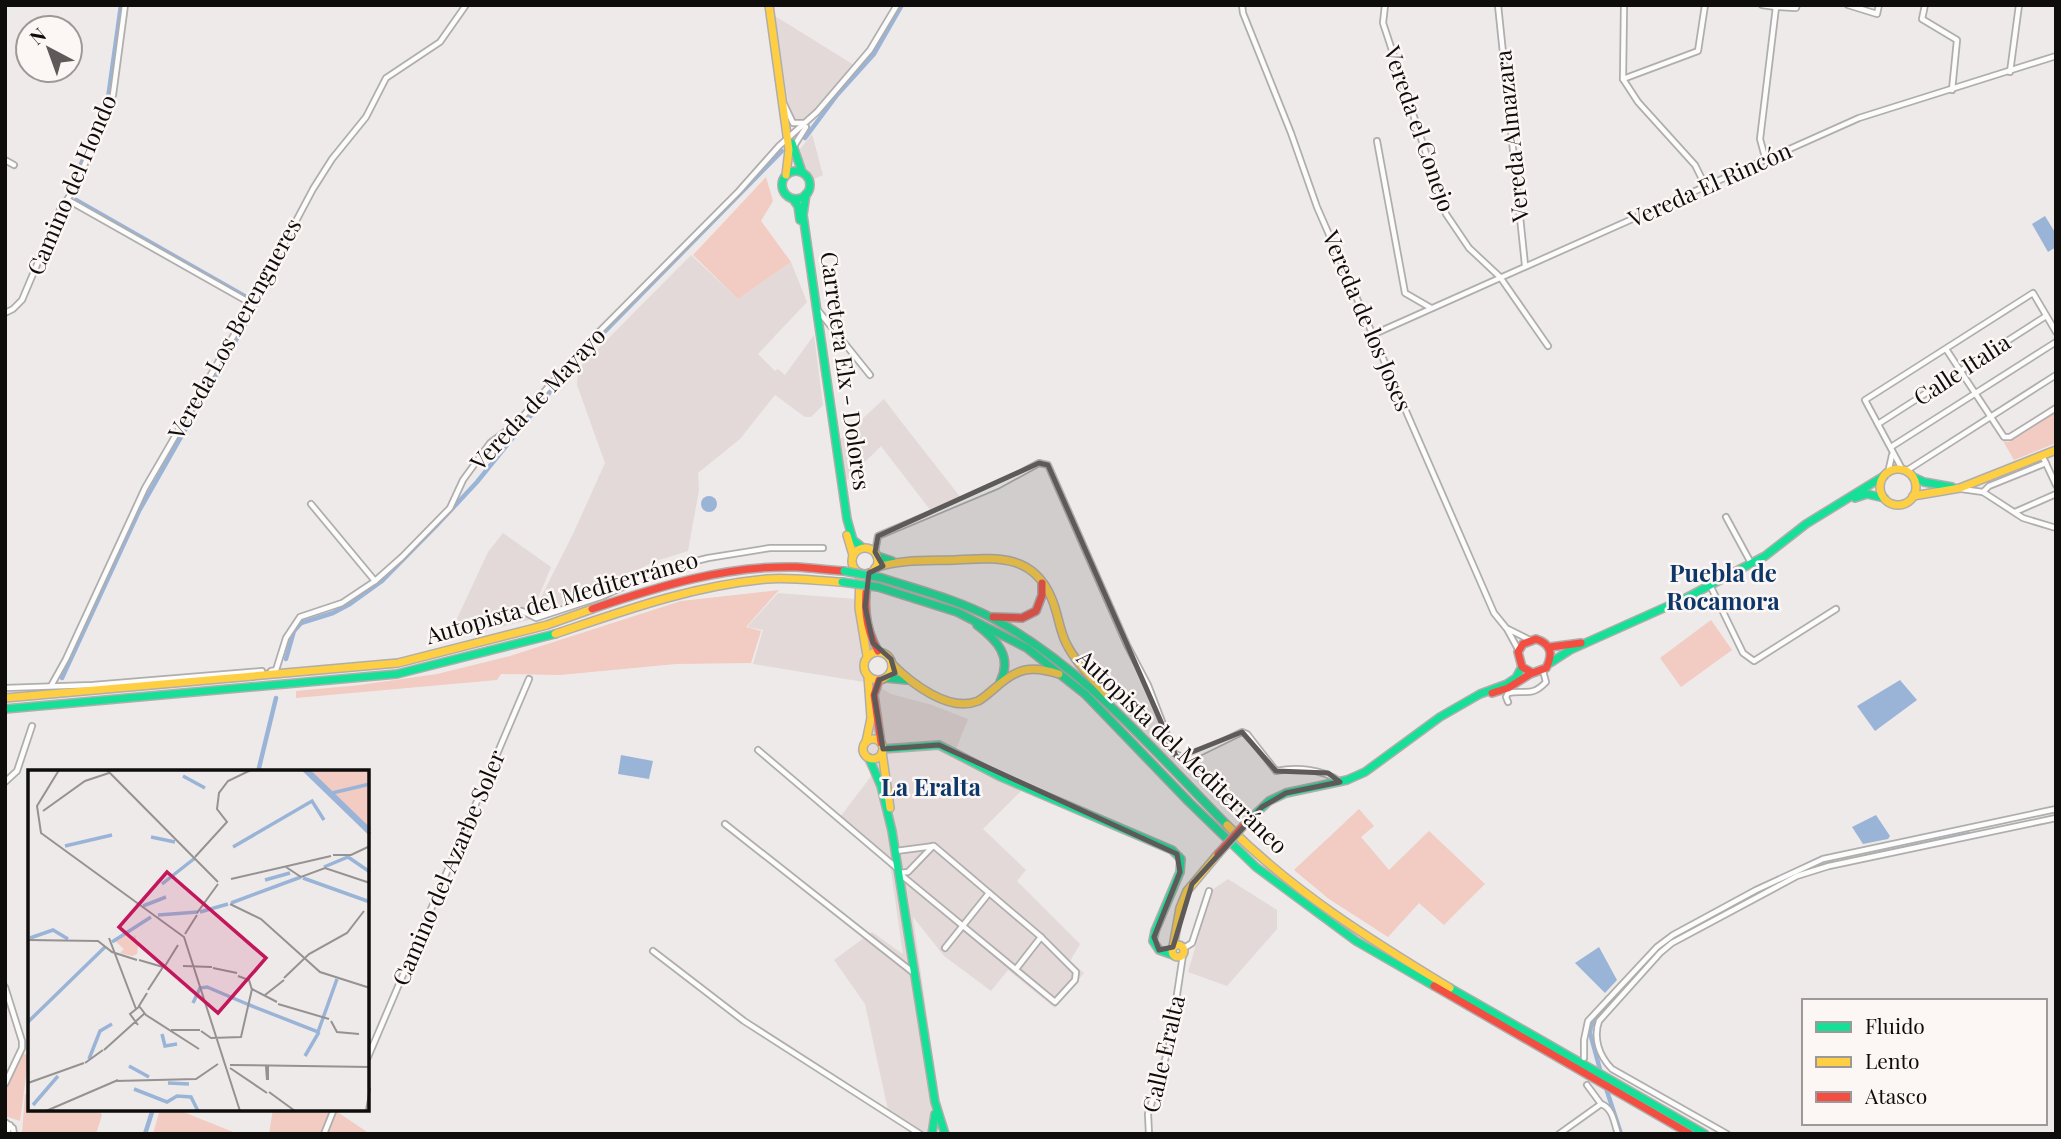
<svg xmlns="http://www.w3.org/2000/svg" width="2061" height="1139" font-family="'Playfair Display',serif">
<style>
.built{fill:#e3d9d8}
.green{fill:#f2cbc2}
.water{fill:#9ab4d8}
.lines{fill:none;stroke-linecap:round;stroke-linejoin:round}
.canal{stroke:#9ab4d8;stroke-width:4.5}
.street-casing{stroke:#b0aeac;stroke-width:8}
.fast-casing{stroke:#b0aeac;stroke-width:10}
.slow-casing{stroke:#b0aeac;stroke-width:10}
.jam-casing{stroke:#b0aeac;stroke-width:10}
.street{stroke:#fcfcfc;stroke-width:4.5}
.fast{stroke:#16e098;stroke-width:7}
.slow{stroke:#ffcf43;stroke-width:7}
.jam{stroke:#f24e42;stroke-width:7}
.fast-bridge-casing{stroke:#b0aeac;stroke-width:10;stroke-linecap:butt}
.jam-bridge-casing{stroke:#b0aeac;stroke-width:10;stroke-linecap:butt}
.fast-bridge{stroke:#16e098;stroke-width:7}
.jam-bridge{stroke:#f24e42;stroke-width:7}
.marked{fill:#5d5a59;fill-opacity:0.2;stroke:#5d5a59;stroke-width:5;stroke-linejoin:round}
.labels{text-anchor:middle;stroke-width:5;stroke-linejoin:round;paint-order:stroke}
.street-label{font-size:23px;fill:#0f0d0c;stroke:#fcf7f5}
.neighbourhood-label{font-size:24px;font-weight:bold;fill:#0d3669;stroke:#fcf7f5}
.inset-river{fill:none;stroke:#9ab4d8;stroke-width:3.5}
.inset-road{fill:none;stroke:#959291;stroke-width:2}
.view{fill:#c2185b;fill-opacity:0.15;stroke:#c2185b;stroke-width:3.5}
.inset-edge{fill:none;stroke:#0f0d0c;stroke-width:3.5}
</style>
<rect width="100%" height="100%" fill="#eeeae9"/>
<g class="built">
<polygon points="775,16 854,65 802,123 795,122 790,116"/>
<polygon points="812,134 823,175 814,179 810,172 802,168 800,149"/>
<polygon points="691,255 738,299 791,262 807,302 758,354 775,371 778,369 785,375 814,335 823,405 811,417 805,417 775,395 740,439 698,473 699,490 688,551 656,561 542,616 534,611 573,534 605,463 577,385 578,369"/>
<polygon points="884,399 903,424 961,498 931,511 881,446 844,483 838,441"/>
<polygon points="503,533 551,567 529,620 447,640 488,552"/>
<polygon points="778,593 856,599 863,646 860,663 864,677 891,694 932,705 968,719 953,757 1022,790 983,829 1026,870 1017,881 1080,944 1070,961 1084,973 1055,1008 1008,970 991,991 944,956 913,917 937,1086 935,1110 929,1134 925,1134 888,1110 865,1004 834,960 872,932 903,954 889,858 840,817 872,775 857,751 865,732 867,701 864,682 753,664 763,630 747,627"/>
<polygon points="1228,879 1277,910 1277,929 1227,986 1188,972 1212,890"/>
</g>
<g class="green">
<polygon points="766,177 773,201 761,221 791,262 738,299 693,255"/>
<polygon points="2056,412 2056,443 2014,460 2003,441 2009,442"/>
<polygon points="779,590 746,627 761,631 751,663 676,664 560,675 501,674 497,680 296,698 296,691 360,685 437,674 510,656 681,601"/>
<polygon points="1711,620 1732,650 1681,687 1660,658"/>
<polygon points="1359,809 1374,826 1361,837 1389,870 1429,831 1485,884 1444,925 1419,903 1388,937 1329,899 1294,870"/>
<polygon points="22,1054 29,1054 20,1121 5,1116 5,1093"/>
<polygon points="25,1094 30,1094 30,1109 98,1109 102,1115 96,1134 22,1134"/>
<polygon points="160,1109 176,1109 238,1134 153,1134"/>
<polygon points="273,1109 331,1109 321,1134 269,1134"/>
<polygon points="336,1111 370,1134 326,1134"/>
</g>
<g class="water">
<polygon points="2045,216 2056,234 2056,247 2048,252 2032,224"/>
<circle cx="709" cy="504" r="8"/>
<polygon points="1900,680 1917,700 1875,731 1857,706"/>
<polygon points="621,755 653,761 649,779 618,774"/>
<polygon points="1876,815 1890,836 1888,839 1863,844 1852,827"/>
<polygon points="1599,947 1617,980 1605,993 1575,963"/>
</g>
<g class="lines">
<g class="canal">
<polyline points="805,138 837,95 874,54 902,5"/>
<polyline points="70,191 108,98 121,5"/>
<polyline points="76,200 248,298"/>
<polyline points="286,659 294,631 301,623 333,613 350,604 382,581 436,526 477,482 570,367 782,151"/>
<polyline points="62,678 139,511 257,303"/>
<polyline points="258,772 276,698"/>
<polyline points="1844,861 1969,834"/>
<polyline points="1797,874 1832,863"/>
<polyline points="1601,1073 1590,1033 1591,1026 1654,957"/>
<polyline points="1606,1088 1621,1134"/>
<polyline points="145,1134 153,1109"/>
</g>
<defs>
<g id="street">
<polyline points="1242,5 1243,13 1291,133 1317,207 1494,613 1507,629 1519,651"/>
<polyline points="1385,5 1383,23 1446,214 1469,248 1500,277 1548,346"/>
<polyline points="1498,5 1525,265"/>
<polyline points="1624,5 1623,79 1638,102 1695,165 1706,187"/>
<polyline points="1762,5 1776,7 1760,139 1766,161"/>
<polyline points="1848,5 1877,14 1879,5"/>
<polyline points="1925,5 1922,19 1957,40 1952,90"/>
<polyline points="1776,7 1796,8 1797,5"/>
<polyline points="2010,72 2019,5"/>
<polyline points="1623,79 1698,51 1705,5"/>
<polyline points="784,104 793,123 804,123"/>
<polyline points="1377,141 1405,293 1431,308"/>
<polyline points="794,146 806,127"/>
<polyline points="5,160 14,165"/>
<polyline points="68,200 252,304"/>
<polyline points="817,309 870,375"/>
<polyline points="5,313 13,309 22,300 60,210 75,188 113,95 125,5"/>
<polyline points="1372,335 1859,118 2056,56"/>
<polyline points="1946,349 2004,437 2010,437 2056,408"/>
<polyline points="1878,424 2046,316"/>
<polyline points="1891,447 2056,342"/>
<polyline points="2042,455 2056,485"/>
<polyline points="1902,469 1865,400 2033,293 2056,332"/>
<polyline points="1906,471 2056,375"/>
<polyline points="1888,473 1892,455"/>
<polyline points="1961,489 1983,492 2023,518 2056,528"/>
<polyline points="1983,492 1989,486 2046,463"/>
<polyline points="311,504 375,581"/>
<polyline points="2015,512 2056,494"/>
<polyline points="1726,517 1751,563"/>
<path d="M875,552L878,536L997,486L1039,463L1048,465L1127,645L1148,685L1174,753L1182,757L1199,753L1242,732L1247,734L1276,771C1297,767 1322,769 1339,781"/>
<polyline points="1710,585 1743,653 1754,661 1836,609"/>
<polyline points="522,611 536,618 603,596 659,570 708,558 770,548 823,548"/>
<polyline points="1508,629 1530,640"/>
<polyline points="271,671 276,670 286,638 300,617 342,603 375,581 402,557 450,508 463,480 490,443 517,423 576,355 739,191 779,146 817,112 870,50 897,5"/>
<polyline points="51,686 66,659 145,488 252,304 313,189 332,159 366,117 386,78 440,42 466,5"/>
<polyline points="5,688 93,685 262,671"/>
<path d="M1508,702L1506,697L1508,693C1525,689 1531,698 1546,682L1543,671"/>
<polyline points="758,750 898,869"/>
<polyline points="5,782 17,771 32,726"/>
<polyline points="725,824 915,974"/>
<polyline points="896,851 934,846 1041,937 1076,972 1075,980 1055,1002 900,874"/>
<polyline points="900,873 908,872 933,846"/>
<polyline points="945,948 989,893"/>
<polyline points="1184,948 1192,943 1209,891"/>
<polyline points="653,951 744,1021 920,1134"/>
<polyline points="1016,969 1041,937"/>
<polyline points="5,987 22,1041 22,1048 5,1084"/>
<polyline points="368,1057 529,679"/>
<polyline points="1584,1058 1584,1040 1588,1021 1657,947 1673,935 1756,890 1823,859 2056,809"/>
<polyline points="1587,1085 1601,1104"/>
<polyline points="5,1122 13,1128 14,1134"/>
<polyline points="7,1134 10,1125"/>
<polyline points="324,1134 334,1109"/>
<polyline points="1149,1134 1148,1114 1169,1047 1183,955"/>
<path d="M1559,1134L1601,1104C1613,1108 1614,1123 1618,1134"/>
<path d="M1727,1134L1612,1069C1599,1056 1593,1038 1599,1021L1660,953L1672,943L1797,876L1829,866L2056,818"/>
</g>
<g id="fast">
<polyline points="792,143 802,172"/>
<circle cx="796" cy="185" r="14"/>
<polyline points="806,194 803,215 847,519 853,540 863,548"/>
<polyline points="793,199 798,206 800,220"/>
<polyline points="1913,477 1924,482 1952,487"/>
<polyline points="1855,498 1867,494 1884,498"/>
<polyline points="877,556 892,561"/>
<path d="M882,578C919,590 958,600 992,618C1085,668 1154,751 1227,825"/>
<polyline points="878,587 957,612 1027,648 1085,694 1189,802 1256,867 1356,941 1434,986"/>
<path d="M977,625C997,640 1013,657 1000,682"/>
<polyline points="1550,663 1570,650 1686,598 1765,556 1806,524 1884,476"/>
<polyline points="886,678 907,680"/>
<polyline points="5,709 397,674 555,634"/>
<polyline points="883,749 939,745 1001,777 1172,850 1181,859 1180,872 1155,931 1153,941 1159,950 1173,955"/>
<polyline points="869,758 881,786 892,831 935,1102 945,1134"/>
<polyline points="1245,824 1269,801 1286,793 1347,780 1365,772 1440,717 1480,694 1507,684 1516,678 1522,667"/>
<polyline points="1450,988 1705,1134"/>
<polyline points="932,1134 935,1114"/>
</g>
<g id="slow">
<polyline points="769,5 789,150 786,175"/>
<circle cx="1898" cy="487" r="18"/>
<polyline points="1913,496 1960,488 2056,450"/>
<polyline points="847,535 853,555"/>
<circle cx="865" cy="561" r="13"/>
<path d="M875,568C901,559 928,561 955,560C995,558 1032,553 1051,597C1058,612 1059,629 1066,643C1076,663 1092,678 1106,694"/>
<polyline points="860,573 859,608 867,656"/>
<path d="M555,634C626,610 692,586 767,579C791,577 818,581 842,582"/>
<circle cx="878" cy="666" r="14"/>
<path d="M892,664C911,683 949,713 978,701C984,698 990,692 995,688C1017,668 1031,665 1059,674"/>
<polyline points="5,698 398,663 547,625 592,609"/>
<circle cx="873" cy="749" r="10"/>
<polyline points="866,742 871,718 868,676"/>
<polyline points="882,752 890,808"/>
<path d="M1227,825C1292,891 1371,940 1450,988"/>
<circle cx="1178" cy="951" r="6"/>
<polyline points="1173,947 1180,908 1187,891 1218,854"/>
</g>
<g id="jam">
<path d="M869,573C863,601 864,626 878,651"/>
<path d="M592,609C657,587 726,565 796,567C812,568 828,570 844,571"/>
<polyline points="993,617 1022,618 1036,611 1042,595 1042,583"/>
<polyline points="1550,647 1581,643"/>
<polyline points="879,680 874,695 881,743"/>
<path d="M1492,693L1508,688L1530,674L1546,668C1553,655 1552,644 1536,639L1523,644L1518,652L1522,667L1531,672"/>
<polyline points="1434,986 1690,1134"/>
</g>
</defs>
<use href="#street" class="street-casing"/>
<use href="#fast" class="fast-casing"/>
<use href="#slow" class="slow-casing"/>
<use href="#jam" class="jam-casing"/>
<use href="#street" class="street"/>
<use href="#fast" class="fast"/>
<use href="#slow" class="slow"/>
<use href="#jam" class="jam"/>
<defs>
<g id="fast-bridge">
<polyline points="844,571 882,578"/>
<polyline points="842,582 878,587"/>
</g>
<polyline id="jam-bridge" points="1218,854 1245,824"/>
</defs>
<use href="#fast-bridge" class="fast-bridge-casing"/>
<use href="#jam-bridge" class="jam-bridge-casing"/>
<use href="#fast-bridge" class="fast-bridge"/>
<use href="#jam-bridge" class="jam-bridge"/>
</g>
<path class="marked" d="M1039,463L1048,465L1177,758L1242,732L1276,771L1328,773L1340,782L1286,793L1262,807L1192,884L1173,947L1159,950L1154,937L1180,872L1177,854L939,745L883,749L874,695L879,680L895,673L891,659L873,643L865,607L869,573L883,566L875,552L878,536Z"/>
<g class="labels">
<g class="street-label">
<text transform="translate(1419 129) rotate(71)" y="8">Vereda el Conejo</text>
<text transform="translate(1512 136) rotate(-96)" y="8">Vereda Almazara</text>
<text transform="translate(72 185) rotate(-67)" y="8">Camino del Hondo</text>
<text transform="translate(1710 185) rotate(-24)" y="8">Vereda El Rincón</text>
<text transform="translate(1367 321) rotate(67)" y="8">Vereda de los Joses</text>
<text transform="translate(235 329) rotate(-61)" y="8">Vereda Los Berengueres</text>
<text transform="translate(1962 370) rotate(-33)" y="8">Calle Italia</text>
<text transform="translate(845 371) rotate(82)" y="8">Carretera Elx - Dolores</text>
<text transform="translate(538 399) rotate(-47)" y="8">Vereda de Mayayo</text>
<text transform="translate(562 598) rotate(-16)" y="8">Autopista del Mediterráneo</text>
<text transform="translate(1182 752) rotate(44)" y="8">Autopista del Mediterráneo</text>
<text transform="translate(449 868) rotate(-67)" y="8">Camino del Azarbe Soler</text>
<text transform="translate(1164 1054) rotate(-77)" y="8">Calle Eralta</text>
</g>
<g class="neighbourhood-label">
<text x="1723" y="582">Puebla de<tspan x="1723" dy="28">Rocamora</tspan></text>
<text x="931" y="796">La Eralta</text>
</g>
</g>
<g transform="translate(28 770)">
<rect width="341" height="341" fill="#eeeae9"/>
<path d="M341,0V64L276,0ZM100,162L104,168L107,165L110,175L109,184L104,186L92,183L96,179L87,171Z" fill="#f2cbc2"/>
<path class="inset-river" d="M276,0L342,64M280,0L342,60M155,6L177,18M304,23L342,14M123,67L147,72M37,76L84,65M205,77L284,31L296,50M296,97L320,87L342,102M275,108L342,132M237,110L262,103M134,114L167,88M203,133L273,107M115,136L138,127M172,142L200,134M130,145L170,142M2,168L25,160L40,169M84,172L123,147M165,233L172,218L179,217L219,234M219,234L290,262L309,209M0,252L77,177M134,264L137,276L149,274M277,286L291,262M61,289L72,261L84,254M101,296L121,307M140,313L161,314M106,319L139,332L149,326L163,327L170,341M5,335L30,306"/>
<path class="inset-road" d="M31,0L9,36L13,63L156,167L212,341M79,0L190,112M15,41L57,11L81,3M305,85H323L342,76M167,87L199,52L189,39L191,23L200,11L223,0M258,97L273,107L297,98L342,113M203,109L303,86M202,134L233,149L292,202L342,218M169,143L190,114M157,164L169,145M81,168L108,239M0,170L70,171L84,182L109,190M111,190L135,197M137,196L150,175M155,196L184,197M185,198L209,203M210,206L221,210L224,220M256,208L281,184L319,163L336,141M224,219L249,232M120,220L135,197M119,223L111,236L118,245L171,279M237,225L256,210M250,234L301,249M303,251L309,262L331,264M110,255L102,244L112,236M143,260H172M173,261L183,268L213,267L224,219M76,280L117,243M57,293L75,280M202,295L342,297M202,298L239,323M239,310L238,297H240V310M87,311L168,309L190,294M0,313L56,293M241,322L267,341M18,341L90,310M338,341L342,318"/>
<path class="view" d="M139,102L238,188L190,243L91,157Z"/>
<rect width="341" height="341" class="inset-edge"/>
</g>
<rect width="2061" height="1139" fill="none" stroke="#0f0d0c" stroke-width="14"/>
<rect x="1802" y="999" width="245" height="126" fill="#fcf7f5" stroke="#9d9998" stroke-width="2"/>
<rect x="1816" y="1022" width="35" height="10" fill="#16e098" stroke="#9d9998" stroke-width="2"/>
<text x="1865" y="1034" font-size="21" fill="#0f0d0c">Fluido</text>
<rect x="1816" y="1057" width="35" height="10" fill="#ffcf43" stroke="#9d9998" stroke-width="2"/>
<text x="1865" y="1069" font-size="21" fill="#0f0d0c">Lento</text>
<rect x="1816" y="1092" width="35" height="10" fill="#f24e42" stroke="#9d9998" stroke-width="2"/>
<text x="1865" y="1104" font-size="21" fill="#0f0d0c">Atasco</text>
<g transform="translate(49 49) rotate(319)"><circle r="33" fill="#fcf7f5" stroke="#9d9998" stroke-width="2"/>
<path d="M0-5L12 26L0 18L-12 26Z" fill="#5d5a59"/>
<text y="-10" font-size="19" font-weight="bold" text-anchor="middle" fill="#0f0d0c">N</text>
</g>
</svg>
